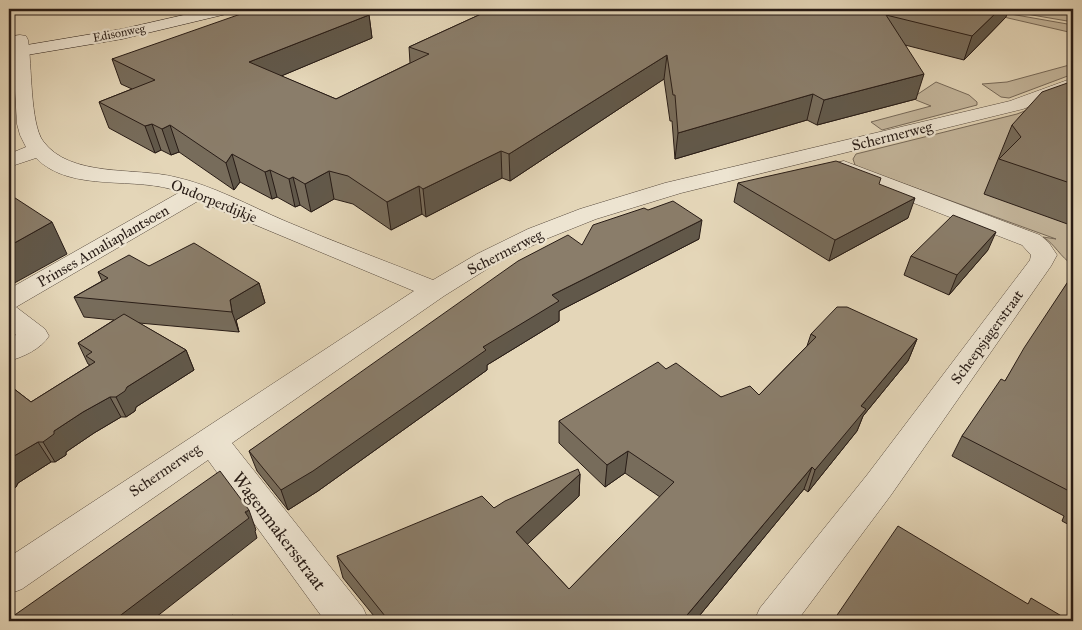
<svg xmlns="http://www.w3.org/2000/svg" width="1082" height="630" font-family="'IM FELL Great Primer',serif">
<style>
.green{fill:#c4b69c;stroke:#766959}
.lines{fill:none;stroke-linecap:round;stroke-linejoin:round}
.street-casing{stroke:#574a3e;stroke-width:1}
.secondary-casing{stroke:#281c16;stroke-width:1}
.street{fill:#ede4d1;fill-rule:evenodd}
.secondary{fill:#ede4d1;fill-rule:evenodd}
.wall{fill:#776c5b;stroke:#281c16}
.shaded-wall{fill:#61584a;stroke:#281c16}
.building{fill:#8a7d6a;stroke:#281c16}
.labels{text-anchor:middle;stroke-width:4.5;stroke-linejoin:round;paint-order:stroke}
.far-street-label{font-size:12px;fill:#281c16;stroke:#ede4d1}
.street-label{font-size:15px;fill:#281c16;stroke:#ede4d1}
.near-street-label{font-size:18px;fill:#281c16;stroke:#ede4d1}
</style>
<rect width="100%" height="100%" fill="#e4d6b8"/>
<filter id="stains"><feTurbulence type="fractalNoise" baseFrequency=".004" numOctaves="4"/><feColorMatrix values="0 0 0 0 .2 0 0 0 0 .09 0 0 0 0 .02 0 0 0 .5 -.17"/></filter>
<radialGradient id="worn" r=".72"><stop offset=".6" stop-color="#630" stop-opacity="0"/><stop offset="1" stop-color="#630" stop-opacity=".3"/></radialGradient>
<g class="green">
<polygon points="969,9 982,9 1073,25 1073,33"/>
<polygon points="997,9 1073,9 1073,22"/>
<polygon points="1073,64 1073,74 1009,98 1001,97 982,84 1007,82"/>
<polygon points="936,82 969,95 977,102 977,105 882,130 871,122 931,106 916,100 915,96"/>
<path d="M1073,92V265C1060,257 1055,244 1043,237L1056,239L863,169L855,165L853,159L856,154L1017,114Z"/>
</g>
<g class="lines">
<defs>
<g id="street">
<path d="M20,35L26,36L28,40C32,64 30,123 43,141C70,178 135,167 175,177C212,185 250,206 285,221C334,242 383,260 433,280L477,254L528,229L580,209L665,183L1010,101L1073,78V90L1023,109L681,193L596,219L546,239L495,264L444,296L232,443L363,608L369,621H325L208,460L22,589L9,594V557L414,291L198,201L16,307L45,329L49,336C41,349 23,357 9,361V338L16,335L9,329V289L180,192C137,175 71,194 36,158L9,167V154L26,147L20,135L17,124L12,40L14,36Z"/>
<polygon points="844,161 1040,235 1049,243 1057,255 1051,266 891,495 797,621 754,621 760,608 867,475 1030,260 1031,255 1022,245 836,173 833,168 836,163"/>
</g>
<polygon id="secondary" points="210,9 237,9 235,12 122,39 9,58 9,48 122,29"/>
</defs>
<use href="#street" class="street-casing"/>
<use href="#secondary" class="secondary-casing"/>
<use href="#street" class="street"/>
<use href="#secondary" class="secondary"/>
</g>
<g class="wall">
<polygon points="492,9 1006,17 964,60 905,45 916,99 817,125 807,120 675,159 672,121 670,121 664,79 510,181 502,178 426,217 422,214 391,230 353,204 334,199 311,212 300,205 295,207 277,197 272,199 240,182 234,190 179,152 171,155 161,150 155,153 109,128 99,102 132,89 121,84 112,59 369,15 372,38 281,76 336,99 410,63 409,47"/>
<polygon points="1073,81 1073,226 984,194 1012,125"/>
<polygon points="738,183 879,184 908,218 829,261 734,202"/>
<polygon points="699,239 559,311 559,321 487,365 487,370 318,491 288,510 257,471 249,451 582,245"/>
<polygon points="988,250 949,295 904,275 911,256"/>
<polygon points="149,266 259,283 265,303 236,320 239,332 139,323 186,350 194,370 136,407 135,411 126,417 121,417 94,433 66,452 66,455 55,462 51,462 18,483 16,487 9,492 9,385 31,402 90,365 88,364 78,343 114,320 84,317 74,297 102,281 98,272"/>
<polygon points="1073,274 1073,527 1062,521 1064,516 952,456 962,436 1005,381"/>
<polygon points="811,334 917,339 908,361 863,416 857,431 808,492 804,489 695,621 378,621 343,578 337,556 494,508 580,474 579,496 527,544 569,589 660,497 625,473 605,487 559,443 559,421 666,369 721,397 759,395 807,346"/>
</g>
<g class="shaded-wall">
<polygon points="1000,9 1009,9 1006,17 964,60 972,36"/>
<polygon points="369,15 372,38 255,87 249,62"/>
<polygon points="667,55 664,79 510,181 509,154"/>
<polygon points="924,74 916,99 817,125 824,100"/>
<polygon points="813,94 807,120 675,159 678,133"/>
<polygon points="152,124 161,150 155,153 145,126"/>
<polygon points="170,125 179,152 171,155 162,129"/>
<polygon points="501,151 502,178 426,217 423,189"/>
<polygon points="232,154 240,182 234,190 226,163"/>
<polygon points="270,170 277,197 272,199 265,172"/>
<polygon points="329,171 334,199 311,212 305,184"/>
<polygon points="293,177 300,205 295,207 289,179"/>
<polygon points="419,186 422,214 391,230 387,202"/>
<polygon points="915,198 908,218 829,261 835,240"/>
<polygon points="702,220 699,239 559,311 559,321 487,365 487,370 318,491 288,510 281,490 483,347 552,295"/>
<polygon points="52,222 67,254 9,286 9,246"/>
<polygon points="996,232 988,250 949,295 957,275"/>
<polygon points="259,283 265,303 236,320 239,332 232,312 230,300"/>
<polygon points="917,339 908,361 863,416 857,431 808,492 815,470 861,406"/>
<polygon points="186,350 194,370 136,407 135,411 126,417 116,397 127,387"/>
<polygon points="110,397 121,417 94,433 66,452 66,455 55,462 43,442 54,431 83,412"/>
<polygon points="38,442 51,462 18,483 16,487 9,492 9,459"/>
<polygon points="628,451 625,473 605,487 607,465"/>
<polygon points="812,467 804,489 695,621 682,621"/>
<polygon points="580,474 579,496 517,554 516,532"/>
<polygon points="249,510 256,530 255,531 257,538 151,621 113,621"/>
</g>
<g class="building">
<polygon points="255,9 352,9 369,15 249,62 336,99 429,54 409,47 492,9 1000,9 972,36 886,15 924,74 824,100 813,94 678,133 675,95 673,95 667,55 509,154 501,151 423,189 419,186 387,202 348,176 329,171 305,184 293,177 289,179 270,170 265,172 232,154 226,163 170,125 162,129 152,124 145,126 99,102 155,80 112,59"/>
<polygon points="1073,81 1073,184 999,159 1021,137 1012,125 1042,92"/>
<polygon points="836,161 881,178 879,184 915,198 835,240 738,183"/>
<polygon points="9,194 52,222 9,246"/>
<polygon points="673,201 702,220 552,295 559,301 483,347 486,350 313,471 281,490 249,451 518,261 568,235 582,245 593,225 644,208 648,210"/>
<polygon points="953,215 996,232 957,275 911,256"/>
<polygon points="194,243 259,283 230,300 232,312 74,297 108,278 98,272 129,255 149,266"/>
<polygon points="1073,274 1073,493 962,436 1001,379 1005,381 1024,348"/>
<polygon points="837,307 847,307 917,339 861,406 866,409 815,470 812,467 682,621 389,621 337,556 482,496 494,508 505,501 578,469 580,474 516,532 569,589 674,482 628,451 607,465 559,421 658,362 666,369 676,363 721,397 750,386 759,395 816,337 811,334"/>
<polygon points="124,314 186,350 127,387 125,391 116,397 110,397 83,412 54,431 54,434 43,442 38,442 9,459 9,385 31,402 95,362 86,356 92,352 78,343"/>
<polygon points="220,471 249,510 245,512 249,518 113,621 9,621 9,619"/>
<polygon points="898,526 1028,604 1031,598 1070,621 833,621"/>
<polygon points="233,615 237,621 223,621"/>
</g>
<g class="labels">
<g class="far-street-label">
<text transform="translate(119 33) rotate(-11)" y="4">Edisonweg</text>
</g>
<g class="street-label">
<text transform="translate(892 136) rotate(-14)" y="5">Schermerweg</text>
<text transform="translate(214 201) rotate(22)" y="5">Oudorperdijkje</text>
<text transform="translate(103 246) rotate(-30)" y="5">Prinses Amaliaplantsoen</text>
<text transform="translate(505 252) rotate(-27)" y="5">Schermerweg</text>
<text transform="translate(987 337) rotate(-54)" y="5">Scheepsjagerstraat</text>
<text transform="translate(165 470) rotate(-34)" y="5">Schermerweg</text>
</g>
<g class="near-street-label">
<text transform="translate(279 531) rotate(53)" y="6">Wagenmakersstraat</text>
</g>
</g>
<rect width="1082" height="630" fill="none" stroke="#e4d6b8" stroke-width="30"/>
<rect x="10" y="10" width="1062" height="610" fill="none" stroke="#281c16" stroke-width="2.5"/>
<rect x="15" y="15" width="1052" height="600" fill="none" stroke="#281c16"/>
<rect width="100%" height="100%" filter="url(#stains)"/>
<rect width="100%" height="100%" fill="url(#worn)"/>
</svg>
